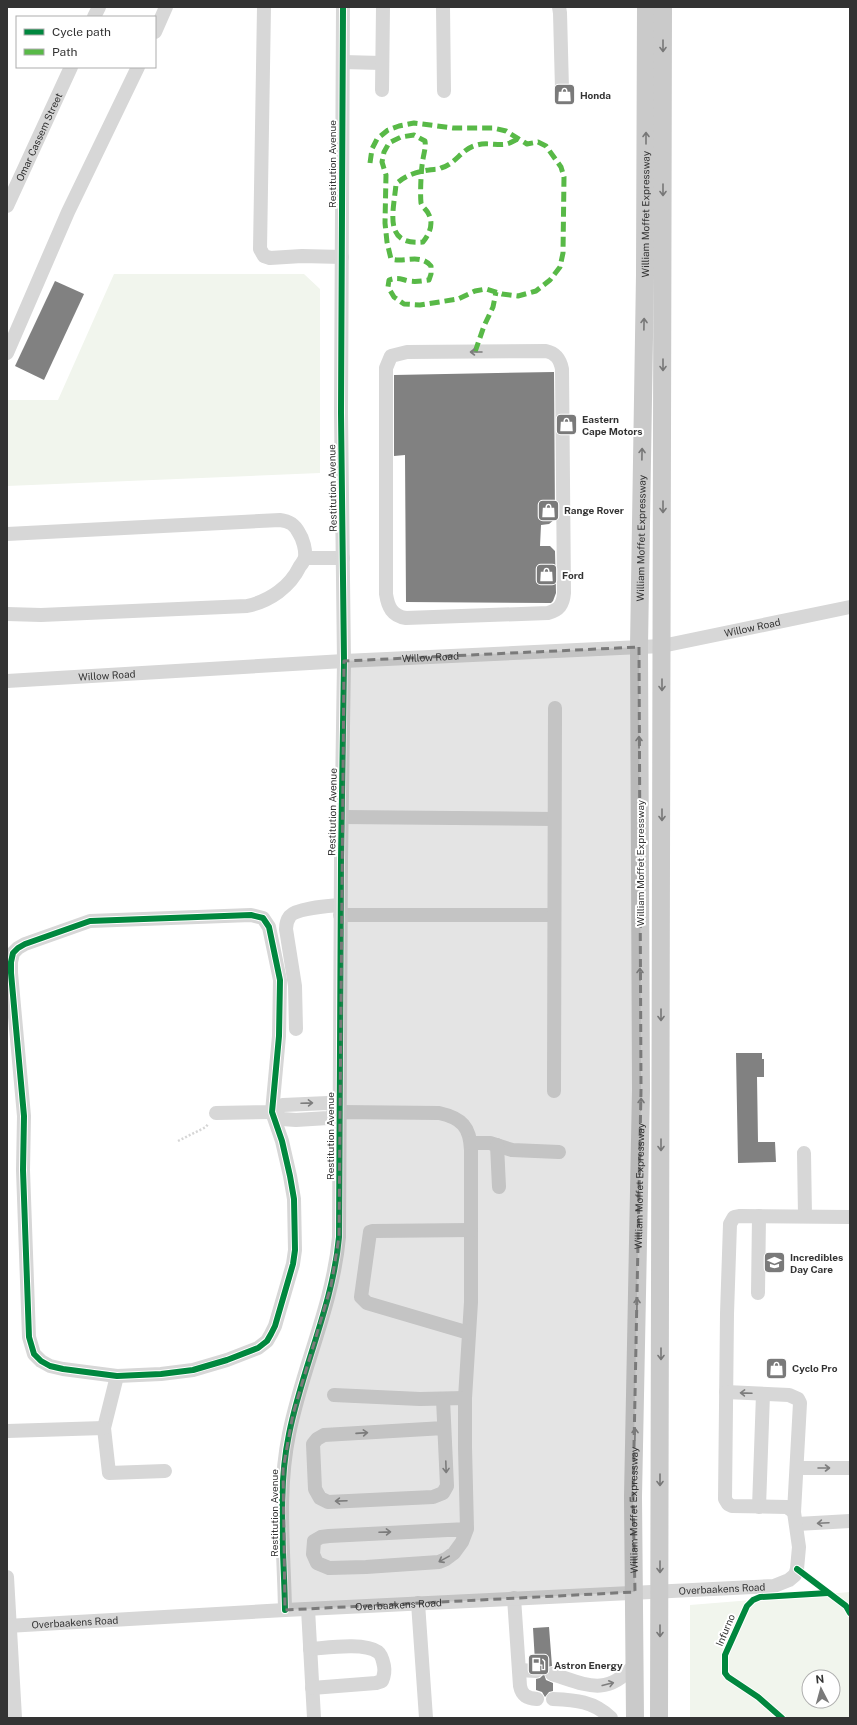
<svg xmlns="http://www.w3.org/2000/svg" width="857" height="1725" font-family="'Public Sans',sans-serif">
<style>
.green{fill:#f1f5ed;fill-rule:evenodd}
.building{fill:#818181}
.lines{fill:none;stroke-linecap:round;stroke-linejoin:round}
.path{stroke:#d6d6d6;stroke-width:2.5;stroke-dasharray:2 2;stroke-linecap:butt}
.minor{stroke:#d7d7d7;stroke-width:14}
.major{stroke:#cacaca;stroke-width:18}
.quiet{stroke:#58b947;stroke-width:5;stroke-dasharray:10 5;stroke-linecap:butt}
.cycleway-casing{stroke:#fff;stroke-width:8}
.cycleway{stroke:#00873e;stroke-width:6}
.oneway{stroke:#777}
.oneway2{stroke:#7d7d7d}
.marked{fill:#7a7a7a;fill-opacity:0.2;stroke:#7a7a7a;stroke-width:3;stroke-dasharray:8 5;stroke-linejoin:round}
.labels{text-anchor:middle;stroke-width:4;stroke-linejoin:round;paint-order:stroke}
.poi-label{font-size:10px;font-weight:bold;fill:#333;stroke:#fff;text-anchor:start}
.street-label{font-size:10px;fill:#333;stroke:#fff}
</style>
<rect width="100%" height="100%" fill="#fff"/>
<g class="green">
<polygon points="114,274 304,274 320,289 320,473 7,486 7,400 58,400"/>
<path d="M850,1592V1718H690V1605ZM809,1677H833V1701H809Z"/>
</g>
<g class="building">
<polygon points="55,281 84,294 44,380 15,366"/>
<polygon points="554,372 555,519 549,524 541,525 540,546 550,546 555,551 556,593 553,601 551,603 406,602 405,455 394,456 394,375"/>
<polygon points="736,1053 762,1053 762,1059 764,1059 764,1077 757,1077 758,1142 775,1142 776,1162 738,1163"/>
<polygon points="549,1627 552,1666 547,1667 544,1671 541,1664 535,1662 533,1628"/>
<polygon points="544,1674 546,1680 553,1683 553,1691 549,1692 545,1697 542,1692 536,1690 536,1679 540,1678"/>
</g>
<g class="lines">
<polyline class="path" points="178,1141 206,1127 208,1124"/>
<g class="minor">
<polyline points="264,7 260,249 264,256 270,258 302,256 342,257"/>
<polyline points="443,7 444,91"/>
<polyline points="559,7 560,13 562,89"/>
<polyline points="94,17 99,7"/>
<polyline points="155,32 166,7"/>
<polyline points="343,62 382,63"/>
<polyline points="382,90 383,7"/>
<path id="s1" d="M7,206L71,67"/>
<path d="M546,351C556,353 560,359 562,369L564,593C563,605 559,610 548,613L406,618C392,616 388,607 386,594V368L391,356L407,352Z"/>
<polyline points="7,353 68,212 138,67"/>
<path d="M7,534L280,520C290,521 295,525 299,533C303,539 306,550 305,558C304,560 302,564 300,566C290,587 270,601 247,606L41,615L7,614"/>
<polyline points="305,558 343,558"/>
<path id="s2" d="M7,681L344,661L662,646L850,607"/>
<polyline points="342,817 554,819"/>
<polygon points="251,915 263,918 269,927 280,980 279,1036 272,1112 282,1141 290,1176 294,1199 295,1250 293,1264 275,1326 271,1334 267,1341 258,1348 227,1360 193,1370 161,1374 117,1376 63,1369 50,1366 41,1361 34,1354 29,1337 23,1170 24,1116 11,973 11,962 13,953 18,948 25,944 90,921"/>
<polyline points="340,915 554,915"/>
<path d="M296,1029L295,986L286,929C286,924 287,920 290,916C297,908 329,906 340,905"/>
<polyline points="554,1091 555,708"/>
<path d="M272,1112L282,1119L296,1120L328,1118L340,1112L439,1113C462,1118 470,1127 471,1150V1302L465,1398V1447L467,1529L462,1542L454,1553L446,1559L439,1562L366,1567L329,1568L317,1563L313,1554L314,1541L321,1537L329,1536L467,1529"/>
<polyline points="216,1113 272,1112 283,1105 328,1103 340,1112"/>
<polyline points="471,1143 490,1143 512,1150 559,1152"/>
<polyline points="497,1145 499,1187"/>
<polyline points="804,1153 805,1216"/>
<polyline points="758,1293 759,1216"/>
<polyline points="469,1333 367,1303 361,1297 370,1232 373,1231 471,1230"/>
<polyline points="117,1376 104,1428 109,1473 165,1471"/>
<polyline points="334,1395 420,1399 465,1398"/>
<polyline points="443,1399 447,1486 443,1493 433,1497 328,1502 320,1498 315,1489 313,1444 317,1439 324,1435 444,1428"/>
<polyline points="7,1431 104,1428"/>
<polyline points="797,1468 850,1468"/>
<polyline points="759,1507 763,1394"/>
<polyline points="794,1512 787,1507 732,1506 728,1504 725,1499 727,1314 730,1224 734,1217 739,1216 850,1217"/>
<polyline points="797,1524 850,1521"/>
<polyline points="7,1577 15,1718"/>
<path d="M514,1598L520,1686C522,1696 527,1698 537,1699"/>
<polyline points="418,1603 426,1718"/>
<polyline points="308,1609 314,1718"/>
<path d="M285,1610C284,1551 277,1492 289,1434C302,1368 333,1305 339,1237L341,860L344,661L341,413L343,7"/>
<path id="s3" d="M7,1626L285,1610L774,1586L789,1580L795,1575L797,1569L799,1547L794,1512L800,1403L798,1399L789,1395L726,1392"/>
<path d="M310,1649C326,1648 364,1642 378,1652C382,1655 383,1661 384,1666C385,1671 384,1676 382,1681L376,1683L312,1688"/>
<polyline points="519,1670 536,1671"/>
<path d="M552,1674C587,1685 607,1697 634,1665"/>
<path d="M553,1699C575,1700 594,1701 611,1718"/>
</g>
<g class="major">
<path id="s4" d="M635,1718L633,1497L641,1090L639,647L645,275L646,7"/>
<polyline points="659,1718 663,7"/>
</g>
<g class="quiet">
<path d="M370,163L372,149L377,139L388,130L399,126L414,123L453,128H493L506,131L527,144L538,142L546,146L561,167L564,177L563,253L560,267L550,280L536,291L518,296L502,294L486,289L475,291L458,299L420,305L404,304L394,297L388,287L389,280C398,277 400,279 409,281C416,282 422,281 429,280L431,274V266C420,253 405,263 391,259L387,242L385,223L386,175L382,162L384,152L389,143L401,137L414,135L425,141C426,148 424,152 423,159C421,168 420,194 421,203C422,207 426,209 428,213C434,223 430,233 423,242C382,246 394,210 396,184C406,175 416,172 429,170C433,169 438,170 441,168C456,164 462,148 477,145C487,142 498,146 507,144C511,143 515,140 518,139"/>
<polyline points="475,352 484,326 493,307 496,292"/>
</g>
<defs>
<g id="cycleway">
<polygon points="251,915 263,918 269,927 280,980 279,1036 272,1112 282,1141 290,1176 294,1199 295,1250 293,1264 275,1326 271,1334 267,1341 258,1348 227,1360 193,1370 161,1374 117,1376 63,1369 50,1366 41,1361 34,1354 29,1337 23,1170 24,1116 11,973 11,962 13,953 18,948 25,944 90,921"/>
<polyline points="797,1569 846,1606 850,1613"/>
<path d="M285,1610C284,1551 277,1492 289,1434C302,1368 333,1305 339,1237L341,860L344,661L341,413L343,7"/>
<polyline points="782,1718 758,1697 728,1677 725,1673 725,1655 747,1606 753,1600 760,1597 828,1593"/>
</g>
</defs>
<use href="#cycleway" class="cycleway-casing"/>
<use href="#cycleway" class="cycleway"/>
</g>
<defs><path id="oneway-shaft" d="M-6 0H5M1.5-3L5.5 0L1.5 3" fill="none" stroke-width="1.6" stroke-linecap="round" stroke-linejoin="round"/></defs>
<g class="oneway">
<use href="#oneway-shaft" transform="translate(663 46) rotate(90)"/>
<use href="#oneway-shaft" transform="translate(646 138) rotate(-90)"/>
<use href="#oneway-shaft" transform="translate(663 190) rotate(90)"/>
<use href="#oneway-shaft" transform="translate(644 324) rotate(-89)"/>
<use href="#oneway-shaft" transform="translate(663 365) rotate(90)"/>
<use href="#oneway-shaft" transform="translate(642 454) rotate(-89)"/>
<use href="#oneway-shaft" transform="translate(663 507) rotate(90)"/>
<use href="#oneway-shaft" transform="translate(662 685) rotate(90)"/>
<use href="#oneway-shaft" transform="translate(639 742) rotate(-90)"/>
<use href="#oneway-shaft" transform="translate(662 815) rotate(90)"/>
<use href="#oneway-shaft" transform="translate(640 974) rotate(-90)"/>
<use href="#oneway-shaft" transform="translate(661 1015) rotate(90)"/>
<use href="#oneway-shaft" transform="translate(641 1104) rotate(-89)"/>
<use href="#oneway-shaft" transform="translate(661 1145) rotate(90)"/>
<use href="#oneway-shaft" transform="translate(637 1304) rotate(-89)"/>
<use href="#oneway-shaft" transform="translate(661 1354) rotate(90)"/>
<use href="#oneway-shaft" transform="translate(635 1434) rotate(-89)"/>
<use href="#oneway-shaft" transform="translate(660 1480) rotate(90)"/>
<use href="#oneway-shaft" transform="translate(660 1567) rotate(90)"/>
<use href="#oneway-shaft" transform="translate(660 1631) rotate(90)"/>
</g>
<g class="oneway2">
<use href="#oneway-shaft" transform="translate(476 352) rotate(180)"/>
<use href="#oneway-shaft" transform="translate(307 1103) rotate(-2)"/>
<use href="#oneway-shaft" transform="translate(746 1393) rotate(-178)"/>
<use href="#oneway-shaft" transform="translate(362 1433) rotate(-4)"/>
<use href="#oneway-shaft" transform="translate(446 1467) rotate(88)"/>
<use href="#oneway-shaft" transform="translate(824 1468)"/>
<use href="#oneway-shaft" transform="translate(341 1501) rotate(178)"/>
<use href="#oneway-shaft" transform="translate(823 1523) rotate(177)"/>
<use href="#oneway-shaft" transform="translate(385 1532) rotate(-2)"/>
<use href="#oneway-shaft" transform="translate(444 1559) rotate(151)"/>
<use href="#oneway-shaft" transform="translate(608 1684) rotate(-14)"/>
</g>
<path class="marked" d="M639,647L641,1090L633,1497L635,1592L285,1610L283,1469L293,1414L331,1286L339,1237L344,661Z"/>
<defs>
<symbol id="shop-square" viewBox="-11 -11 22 22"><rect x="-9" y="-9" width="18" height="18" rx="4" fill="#7a7a7a" stroke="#fff"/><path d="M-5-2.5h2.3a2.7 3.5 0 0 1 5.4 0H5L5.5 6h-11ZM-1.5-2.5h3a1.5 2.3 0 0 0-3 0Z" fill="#fff"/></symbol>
<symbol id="school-square" viewBox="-11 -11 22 22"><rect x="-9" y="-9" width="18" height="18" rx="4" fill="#7a7a7a" stroke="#fff"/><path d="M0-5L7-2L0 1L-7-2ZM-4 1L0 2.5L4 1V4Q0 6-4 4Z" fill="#fff"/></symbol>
<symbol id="fuel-square" viewBox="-11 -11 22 22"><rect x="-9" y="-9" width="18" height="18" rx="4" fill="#7a7a7a" stroke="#fff"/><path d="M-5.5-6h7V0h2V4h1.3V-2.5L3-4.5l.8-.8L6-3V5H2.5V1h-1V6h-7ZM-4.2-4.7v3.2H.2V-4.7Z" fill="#fff"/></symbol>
</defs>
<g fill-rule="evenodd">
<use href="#shop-square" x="552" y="82" width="25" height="25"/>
<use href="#shop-square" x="554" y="412" width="25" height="25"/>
<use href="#shop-square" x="536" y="498" width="25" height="25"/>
<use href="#shop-square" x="534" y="562" width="25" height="25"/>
<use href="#school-square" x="762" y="1250" width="25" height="25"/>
<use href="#shop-square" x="764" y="1356" width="25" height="25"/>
<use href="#fuel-square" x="526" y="1652" width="25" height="25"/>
</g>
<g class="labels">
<g class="poi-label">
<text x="580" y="99">Honda</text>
<text x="582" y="423">Eastern<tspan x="582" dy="12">Cape Motors</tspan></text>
<text x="564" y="514">Range Rover</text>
<text x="562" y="579">Ford</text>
<text x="790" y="1261">Incredibles<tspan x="790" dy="12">Day Care</tspan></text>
<text x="792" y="1372">Cyclo Pro</text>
<text x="554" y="1669">Astron Energy</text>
</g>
<g class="street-label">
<text dy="4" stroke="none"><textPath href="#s1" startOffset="76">Omar Cassem Street</textPath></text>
<text transform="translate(332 164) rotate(-90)" y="4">Restitution Avenue</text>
<text dy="4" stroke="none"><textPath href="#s4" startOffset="1504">William Moffet Expressway</textPath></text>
<text transform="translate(332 488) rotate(-91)" y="4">Restitution Avenue</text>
<text dy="4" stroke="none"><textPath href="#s4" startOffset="1180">William Moffet Expressway</textPath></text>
<text dy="4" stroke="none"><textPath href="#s2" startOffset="748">Willow Road</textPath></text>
<text dy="4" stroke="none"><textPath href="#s2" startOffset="424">Willow Road</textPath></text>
<text dy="4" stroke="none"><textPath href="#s2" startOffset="100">Willow Road</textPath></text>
<text transform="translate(332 812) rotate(-89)" y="4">Restitution Avenue</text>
<text transform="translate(640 863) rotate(-90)" y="4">William Moffet Expressway</text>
<text transform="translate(330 1136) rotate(-90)" y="4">Restitution Avenue</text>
<text dy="4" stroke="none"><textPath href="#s4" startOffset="532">William Moffet Expressway</textPath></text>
<text dy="4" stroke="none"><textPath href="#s4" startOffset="208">William Moffet Expressway</textPath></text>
<text transform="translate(274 1513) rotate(-90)" y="4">Restitution Avenue</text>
<text dy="4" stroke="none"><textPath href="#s3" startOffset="716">Overbaakens Road</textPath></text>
<text dy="4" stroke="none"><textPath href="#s3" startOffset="392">Overbaakens Road</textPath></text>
<text dy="4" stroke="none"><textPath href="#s3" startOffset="68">Overbaakens Road</textPath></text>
<text transform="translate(725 1630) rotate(-67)" y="4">Infurno</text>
</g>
</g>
<rect width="857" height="1725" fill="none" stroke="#333333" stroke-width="16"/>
<rect x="16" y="16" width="140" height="52" fill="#ffffff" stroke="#adadad"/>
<rect x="24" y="29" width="20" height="6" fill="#00873e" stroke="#adadad"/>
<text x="52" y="36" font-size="12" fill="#333333">Cycle path</text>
<rect x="24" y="49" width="20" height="6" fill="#58b947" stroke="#adadad"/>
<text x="52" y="56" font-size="12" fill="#333333">Path</text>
<g transform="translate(821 1689) rotate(354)"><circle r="19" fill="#ffffff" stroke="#adadad"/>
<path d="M0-3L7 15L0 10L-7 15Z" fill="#7a7a7a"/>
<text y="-6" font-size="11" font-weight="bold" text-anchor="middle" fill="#333333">N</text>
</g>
</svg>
